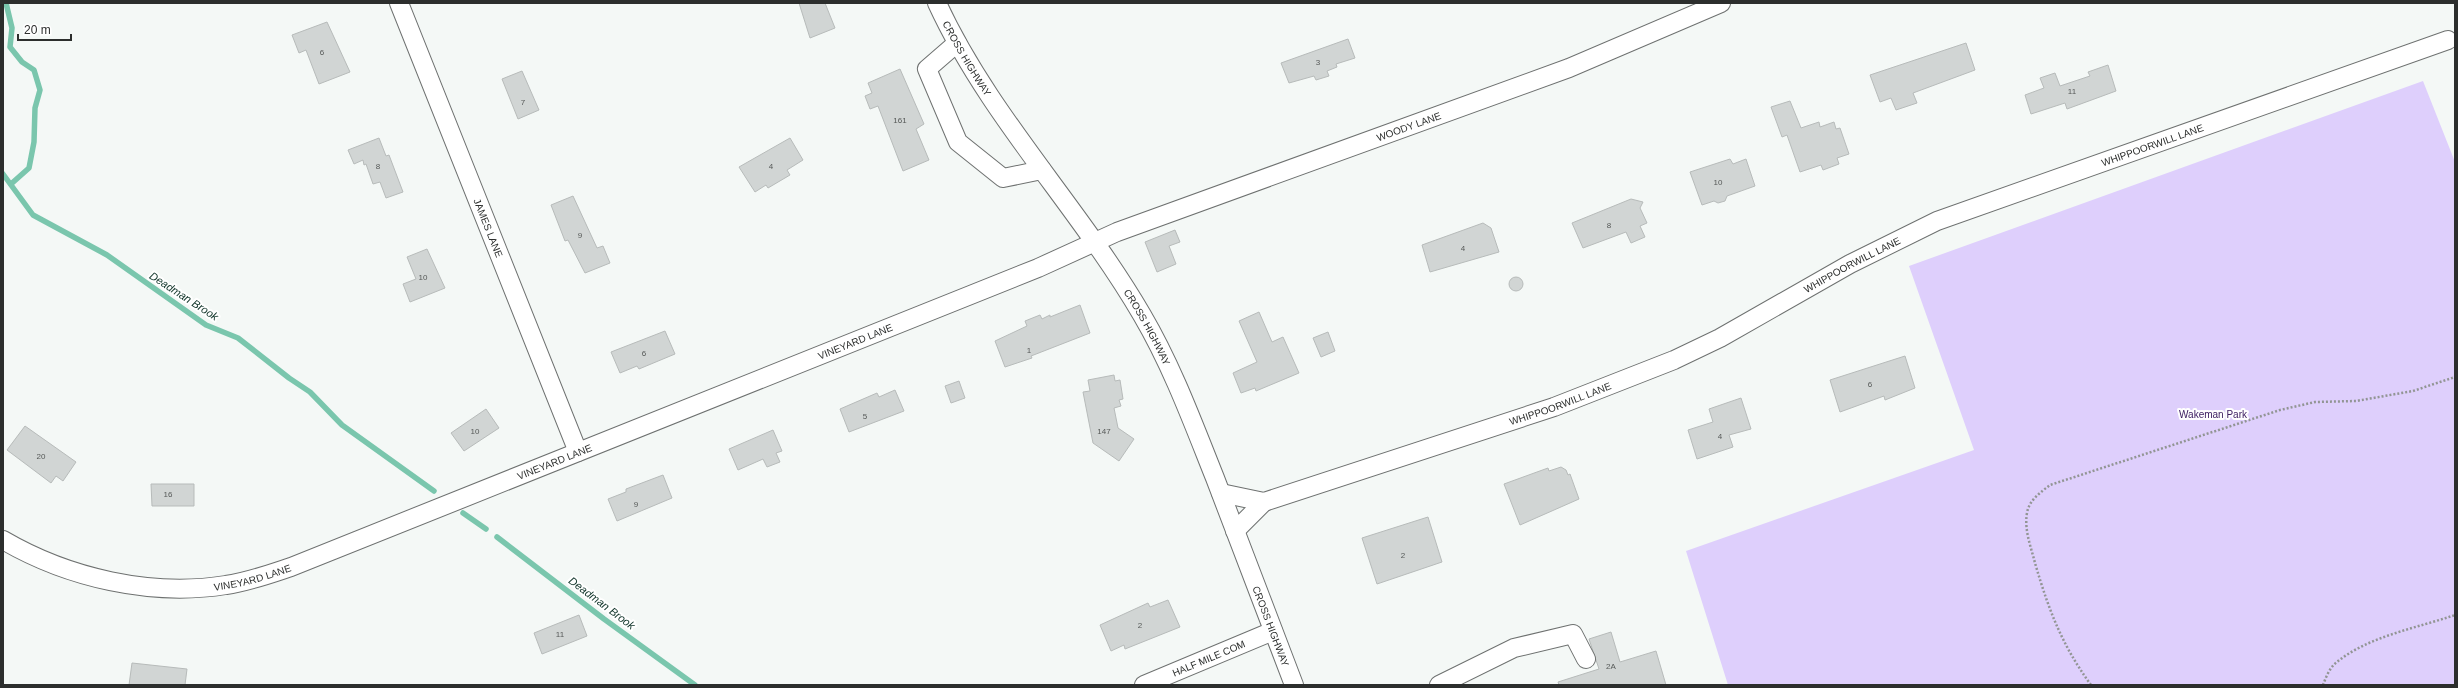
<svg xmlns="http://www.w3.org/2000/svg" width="2458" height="688" font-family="Helvetica,sans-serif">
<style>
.green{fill:#decffc}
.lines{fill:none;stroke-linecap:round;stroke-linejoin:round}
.stream{stroke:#7ac6ad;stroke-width:5.5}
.building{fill:#d1d5d4;stroke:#b7bbba}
.minor-casing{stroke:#6e7170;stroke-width:20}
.path{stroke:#929594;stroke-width:2.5;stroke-dasharray:2 2;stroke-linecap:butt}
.minor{stroke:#fff;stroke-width:18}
.labels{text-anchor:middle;stroke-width:4;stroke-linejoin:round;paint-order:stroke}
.number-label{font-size:8px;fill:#555857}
.street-label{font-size:10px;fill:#2c2e2d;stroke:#fff}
.park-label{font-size:10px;fill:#39195d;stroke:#fff}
.water-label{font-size:11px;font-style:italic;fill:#0f3328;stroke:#fff}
</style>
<rect width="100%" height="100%" fill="#f4f8f6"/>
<polygon class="green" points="2423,81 2455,162 2455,685 1728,685 1686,551 1974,450 1909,266"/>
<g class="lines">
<g class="stream">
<polyline points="6,3 12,28 10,47 22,62 34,70 40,90 35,108 34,142 29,168 11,184"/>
<polyline points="3,174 33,215 107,255 206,325 238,338 289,378 310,392 342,425 434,491"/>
<polyline points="463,513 486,529"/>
<polyline points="497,537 604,619 695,685"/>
</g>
</g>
<g class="building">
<polygon points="799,3 825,3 835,28 810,38"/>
<polygon points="327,22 350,72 319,84 306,50 299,53 292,35"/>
<polygon points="1348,39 1355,58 1336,64 1337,67 1327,71 1329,76 1316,80 1314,76 1289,83 1281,63"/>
<polygon points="1966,43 1975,70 1913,93 1917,103 1896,110 1891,98 1880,102 1870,75"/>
<polygon points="2108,65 2116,91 2067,109 2065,103 2031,114 2025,95 2044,88 2040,78 2055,73 2060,86 2090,76 2088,72"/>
<polygon points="900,69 924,124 916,129 929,160 903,171 878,106 870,109 865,96 872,93 868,83"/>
<polygon points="522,71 539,110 518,119 502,79"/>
<polygon points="1790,101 1801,128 1819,122 1820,127 1834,122 1836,129 1840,128 1849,154 1837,158 1839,164 1823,170 1821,165 1800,172 1787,135 1782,137 1771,107"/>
<polygon points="379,138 386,156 389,155 403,192 386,198 380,182 373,184 366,164 364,165 363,160 354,164 348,150"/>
<polygon points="790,138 803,160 787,170 790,175 768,188 766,185 755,192 739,167"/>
<polygon points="1730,159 1733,164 1746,159 1755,186 1727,196 1725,201 1718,203 1714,201 1702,205 1690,172"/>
<polygon points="573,196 597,248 603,246 610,263 585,273 568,240 565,241 551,205"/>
<polygon points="1631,199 1643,202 1640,208 1647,223 1640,226 1645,237 1631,243 1626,232 1583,248 1572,223"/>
<polygon points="1483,223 1491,228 1499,252 1430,272 1422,245"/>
<polygon points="1175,230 1180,242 1169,246 1176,264 1157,272 1145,242"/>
<polygon points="427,249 445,288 410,302 403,284 416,279 407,257"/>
<circle cx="1516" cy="284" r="7"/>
<polygon points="1080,305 1090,333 1031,356 1032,358 1005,367 995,341 1027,326 1025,321 1040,315 1042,319 1050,315 1050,317"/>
<polygon points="1259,312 1272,342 1283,337 1299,373 1256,391 1255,388 1241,393 1233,373 1257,362 1239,321"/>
<polygon points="665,331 675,354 639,369 637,366 620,373 611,352"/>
<polygon points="1328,332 1335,351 1321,357 1313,338"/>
<polygon points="1905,356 1915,388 1885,400 1884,396 1840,412 1830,380"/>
<polygon points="1114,375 1115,381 1120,380 1123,399 1119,400 1121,406 1114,408 1118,428 1134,439 1119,461 1093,443 1083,392 1090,391 1088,380"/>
<polygon points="959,381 965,398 951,403 945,386"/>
<polygon points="895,390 904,411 849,432 840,409 877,393 879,397"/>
<polygon points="1741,398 1751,429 1729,435 1733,447 1697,459 1688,430 1713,422 1709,409"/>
<polygon points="486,409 499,428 464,451 451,433"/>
<polygon points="25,426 76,462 63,481 56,476 51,483 7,450"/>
<polygon points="773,430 782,451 776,453 780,462 767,467 763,459 738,470 729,449"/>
<polygon points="1561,467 1566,470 1568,475 1570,474 1579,499 1520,525 1504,484 1548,468 1549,471"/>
<polygon points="663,475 672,498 617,521 608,499 626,492 626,489"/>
<polygon points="151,484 194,484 194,506 152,506"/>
<polygon points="1428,517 1442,562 1377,584 1362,538"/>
<polygon points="1168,600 1180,627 1125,649 1124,645 1111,651 1100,625 1148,603 1150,607"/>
<polygon points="579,615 587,636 542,654 534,633"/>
<polygon points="1611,632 1620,662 1656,651 1666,685 1559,685 1558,682 1599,669 1589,639"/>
<polygon points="132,663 187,669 185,685 129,685"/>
</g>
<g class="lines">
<defs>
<g id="minor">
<path id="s1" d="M399,3L578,452"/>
<path id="s2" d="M937,3C989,116 1079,207 1142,315C1172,366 1193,423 1215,478C1241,547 1267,616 1294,685"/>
<polyline points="957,43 927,69 958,142 1003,178 1042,170"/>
<path id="s3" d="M1221,493L1264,502L1554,407L1674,360L1720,338L1850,264L1937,221L2448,40"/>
<polyline points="1235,531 1264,502"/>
<path id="s4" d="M3,540C68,578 151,597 226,585C248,582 270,574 291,567L1038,268L1117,232L1569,68L1721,3"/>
<path id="s5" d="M1144,685L1273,631"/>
<polyline points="1439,685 1514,648 1573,634 1586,659"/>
</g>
</defs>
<use href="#minor" class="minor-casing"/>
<g class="path">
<path d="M2091,685C2062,645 2049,611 2035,563C2031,547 2024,530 2027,513C2029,500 2041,492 2050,485L2280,410L2315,402L2356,401L2413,391L2455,377"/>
<path d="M2323,685C2326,677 2330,667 2337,662C2369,636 2417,628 2455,615"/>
</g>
<use href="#minor" class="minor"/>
</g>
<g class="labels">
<g class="number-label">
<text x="322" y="55">6</text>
<text x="1318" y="65">3</text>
<text x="2072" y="94">11</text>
<text x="523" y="105">7</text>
<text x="900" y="123">161</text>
<text x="378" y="169">8</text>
<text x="771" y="169">4</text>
<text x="1718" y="185">10</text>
<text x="1609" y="228">8</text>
<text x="580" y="238">9</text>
<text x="1463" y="251">4</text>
<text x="423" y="280">10</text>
<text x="1029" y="353">1</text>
<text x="644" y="356">6</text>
<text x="1870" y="387">6</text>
<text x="865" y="419">5</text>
<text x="475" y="434">10</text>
<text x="1104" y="434">147</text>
<text x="1720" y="439">4</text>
<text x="41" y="459">20</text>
<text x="168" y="497">16</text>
<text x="636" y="507">9</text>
<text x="1403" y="558">2</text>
<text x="1140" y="628">2</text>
<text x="560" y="637">11</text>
<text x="1611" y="669">2A</text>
</g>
<g class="street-label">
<text dy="4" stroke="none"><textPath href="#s2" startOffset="63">CROSS HIGHWAY</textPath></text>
<text dy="4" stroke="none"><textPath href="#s4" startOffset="1501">WOODY LANE</textPath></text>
<text dy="4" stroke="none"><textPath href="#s3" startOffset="1004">WHIPPOORWILL LANE</textPath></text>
<text dy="4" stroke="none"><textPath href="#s1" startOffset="242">JAMES LANE</textPath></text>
<text dy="4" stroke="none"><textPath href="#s3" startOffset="680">WHIPPOORWILL LANE</textPath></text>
<text dy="4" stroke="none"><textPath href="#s2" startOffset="387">CROSS HIGHWAY</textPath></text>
<text dy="4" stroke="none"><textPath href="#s4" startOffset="907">VINEYARD LANE</textPath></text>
<text dy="4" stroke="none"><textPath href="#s3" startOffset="356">WHIPPOORWILL LANE</textPath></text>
<text dy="4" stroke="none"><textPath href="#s4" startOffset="583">VINEYARD LANE</textPath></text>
<text dy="4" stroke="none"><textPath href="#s4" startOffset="259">VINEYARD LANE</textPath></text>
<text dy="4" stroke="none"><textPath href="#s2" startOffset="711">CROSS HIGHWAY</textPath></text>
<text dy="4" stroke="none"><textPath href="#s5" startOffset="70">HALF MILE COM</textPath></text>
</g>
<g class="park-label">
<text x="2213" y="418">Wakeman Park</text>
</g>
<g class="water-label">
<text transform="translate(184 296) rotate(33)" y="4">Deadman Brook</text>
<text transform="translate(602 603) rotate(37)" y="4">Deadman Brook</text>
</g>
</g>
<rect width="2458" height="688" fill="none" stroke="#2c2e2d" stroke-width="8"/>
<path d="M18 34v6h53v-6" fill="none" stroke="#2c2e2d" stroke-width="2"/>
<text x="24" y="34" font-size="12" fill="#2c2e2d" stroke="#ffffff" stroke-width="3" paint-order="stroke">20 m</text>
</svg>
